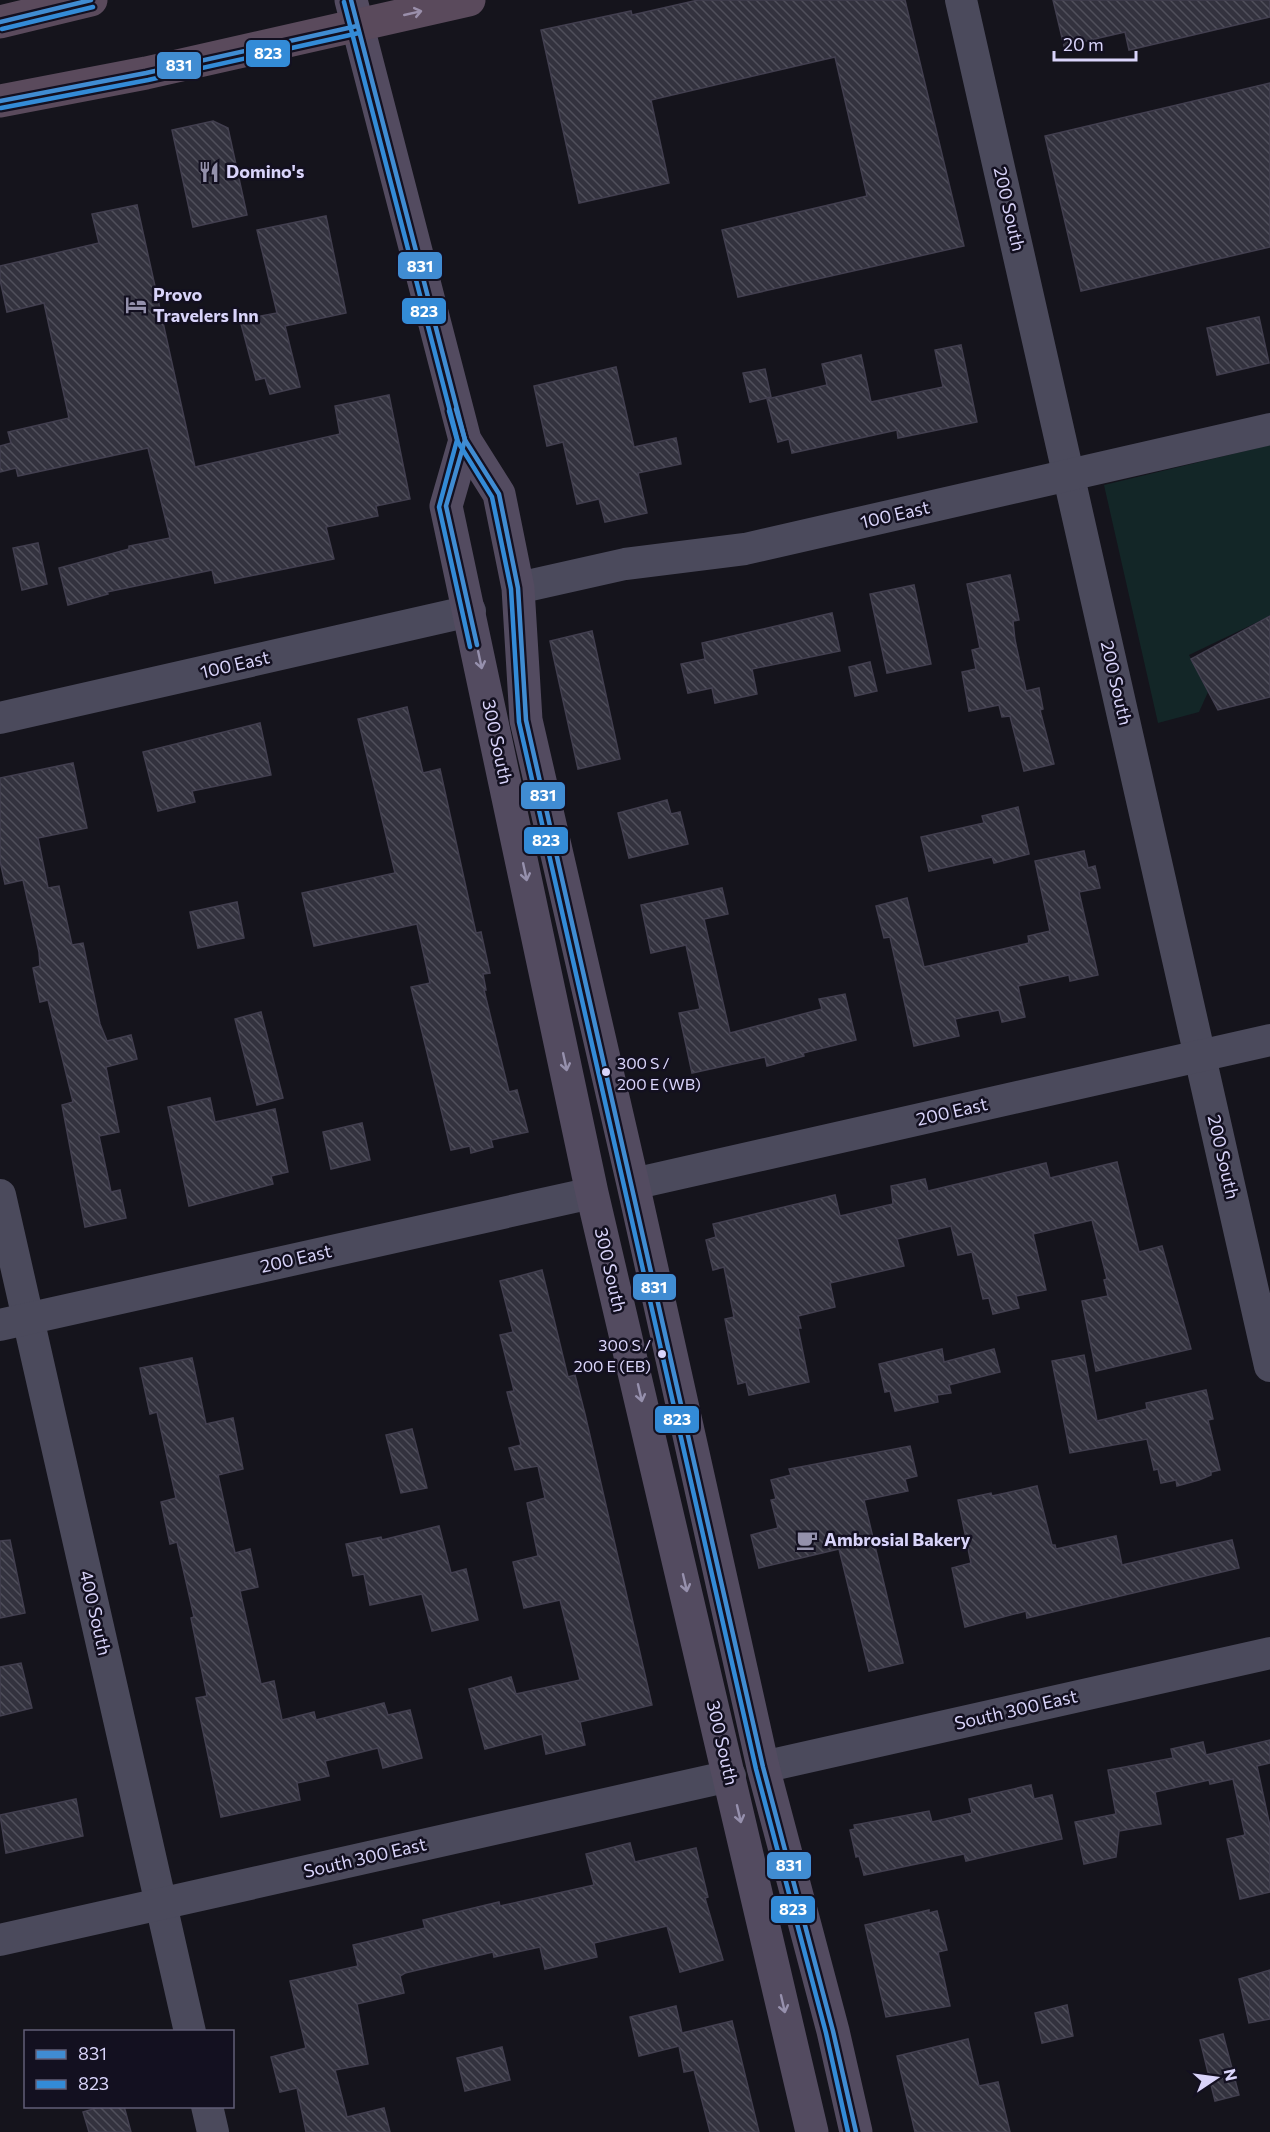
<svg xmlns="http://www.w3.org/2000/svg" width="1270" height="2132" font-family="Commissioner,sans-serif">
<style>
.grass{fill:#132627}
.building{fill:url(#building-back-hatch);stroke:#423f4f;stroke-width:1.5}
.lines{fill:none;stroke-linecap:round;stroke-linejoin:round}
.minor{stroke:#4b4a5c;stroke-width:32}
.major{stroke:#534b60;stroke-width:33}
.highway{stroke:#5a4a5c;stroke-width:33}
.bus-1-casing{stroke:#131020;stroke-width:9}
.bus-2-casing{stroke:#131020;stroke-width:9}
.bus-1{stroke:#408cd2;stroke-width:4.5}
.bus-2{stroke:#338bd7;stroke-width:4.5}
.oneway{stroke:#9a8fab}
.oneway2{stroke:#9690ad}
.bus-dot{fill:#d9d4fa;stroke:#131020;stroke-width:2}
.labels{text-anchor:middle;stroke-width:5;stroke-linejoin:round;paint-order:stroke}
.bus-label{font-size:16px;fill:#d9d4fa;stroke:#131020;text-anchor:start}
.poi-label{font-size:18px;font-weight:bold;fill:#d9d4fa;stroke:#131020;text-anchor:start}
.street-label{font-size:18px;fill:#d9d4fa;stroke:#131020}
.line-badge{stroke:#131020;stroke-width:2}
.badge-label{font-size:16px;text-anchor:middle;font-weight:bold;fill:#fff}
</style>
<defs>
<pattern id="building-back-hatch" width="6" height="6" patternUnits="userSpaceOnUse" patternTransform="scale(1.5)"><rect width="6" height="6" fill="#33323e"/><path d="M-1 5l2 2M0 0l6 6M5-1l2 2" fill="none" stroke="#504f5b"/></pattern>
</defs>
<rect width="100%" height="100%" fill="#15141c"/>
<polygon class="grass" points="1270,445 1270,616 1189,655 1208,692 1199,712 1158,723 1104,485"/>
<g class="building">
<polygon points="698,0 905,0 964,246 738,297 722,230 867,196 835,57 651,100 669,183 579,203 541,30 631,11 632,15"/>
<polygon points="1053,0 1270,0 1270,17 1129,50 1125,32 1064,46"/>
<polygon points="1270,83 1270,247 1081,291 1045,136"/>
<polygon points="213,121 228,128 247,215 193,227 172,130"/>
<polygon points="137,205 195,467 340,434 335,406 389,395 410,499 376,506 378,516 326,527 334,559 215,583 212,570 107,592 108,594 68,605 59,568 129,549 129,546 170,538 148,448 18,476 16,468 0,472 0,446 11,443 8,432 69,418 44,303 7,312 0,280 0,266 99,243 92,214"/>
<polygon points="326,216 346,313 285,326 300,387 270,394 265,378 256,380 240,320 277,313 257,230"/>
<polygon points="1259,317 1269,363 1217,375 1207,328"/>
<polygon points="961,345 977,422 898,438 897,430 792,453 789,439 778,442 767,399 827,385 822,364 861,355 871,402 943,387 935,350"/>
<polygon points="616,367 634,447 676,438 681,464 638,473 647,513 605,522 599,499 577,504 563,442 547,446 534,386"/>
<polygon points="765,369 771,397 750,402 743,373"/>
<polygon points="38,543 47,584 22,590 13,548"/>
<polygon points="1010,575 1019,620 1013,621 1015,640 1026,691 1039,688 1043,709 1040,710 1054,764 1024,771 1010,716 1002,717 999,705 969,711 962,672 976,669 972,650 980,648 967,584"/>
<polygon points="914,585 931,664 887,673 870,594"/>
<polygon points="832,613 840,651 752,669 757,694 715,703 712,688 688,693 681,664 705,659 702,643"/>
<polygon points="1270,616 1270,697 1218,710 1191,659"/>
<polygon points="592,631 620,759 578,769 550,641"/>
<polygon points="870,662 877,691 855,696 849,667"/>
<polygon points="407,707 423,773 440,769 476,933 481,932 490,973 483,974 486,990 484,990 509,1092 517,1090 528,1132 491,1140 493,1147 471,1153 470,1146 451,1150 411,987 430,983 417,924 314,946 302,893 395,873 358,719"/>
<polygon points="260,723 271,775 192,791 195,802 158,811 143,752"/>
<polygon points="73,763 87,828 38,838 48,888 59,886 72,945 83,943 100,1024 107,1041 131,1035 137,1059 106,1067 119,1132 99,1136 111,1192 120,1190 126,1218 85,1227 62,1105 73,1102 48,1000 40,1002 33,968 40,966 39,952 23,880 5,884 0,861 0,778"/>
<polygon points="667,800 671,814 680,812 688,844 629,858 618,813"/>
<polygon points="1018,807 1029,854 994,863 992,857 929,871 921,837 984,823 982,816"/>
<polygon points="1084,851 1088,868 1095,866 1100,888 1079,892 1098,975 1070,981 1069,975 1018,986 1025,1017 1002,1022 999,1010 955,1019 959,1036 914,1046 890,937 884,938 876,906 907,898 924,967 1029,943 1028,936 1050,931 1035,861"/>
<polygon points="722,888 728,914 704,919 730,1033 822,1009 819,999 845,994 856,1040 803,1053 804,1056 767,1066 765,1057 692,1073 679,1013 700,1009 686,945 651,953 641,905"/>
<polygon points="237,902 244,938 198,948 190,912"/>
<polygon points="261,1012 283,1098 257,1105 235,1019"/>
<polygon points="210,1098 215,1122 275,1109 288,1172 271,1176 273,1184 189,1206 168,1107"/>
<polygon points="362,1123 370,1160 331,1169 323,1132"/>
<polygon points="1117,1162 1139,1252 1162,1246 1191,1349 1096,1371 1082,1301 1108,1296 1104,1280 1107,1279 1092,1220 1033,1234 1046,1290 1016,1296 1019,1308 993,1314 989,1298 983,1299 972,1252 958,1255 951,1226 897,1239 904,1266 830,1283 835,1307 798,1316 801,1328 798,1328 809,1382 749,1395 746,1382 738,1384 725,1319 734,1317 724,1267 713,1270 706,1240 716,1237 713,1224 835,1195 840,1216 893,1204 891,1186 925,1179 928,1191 1046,1163 1050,1178"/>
<polygon points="542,1270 568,1377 575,1375 585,1414 652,1705 580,1722 585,1745 546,1754 542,1734 485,1749 469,1689 511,1677 516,1694 580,1680 560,1600 524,1608 513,1562 538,1556 527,1503 545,1498 538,1466 515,1470 509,1448 521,1445 507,1392 514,1391 500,1335 513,1332 500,1281"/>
<polygon points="942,1349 944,1362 994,1349 1000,1372 949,1385 951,1393 937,1395 938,1402 895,1411 890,1391 885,1392 879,1364"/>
<polygon points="1084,1355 1097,1421 1147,1409 1146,1403 1206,1390 1213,1419 1208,1420 1220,1470 1211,1472 1211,1475 1199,1480 1177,1486 1176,1480 1161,1483 1158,1469 1154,1470 1147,1439 1070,1453 1052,1361"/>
<polygon points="192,1358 206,1424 233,1418 243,1469 218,1475 235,1553 250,1549 258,1587 240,1591 261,1684 274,1681 282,1720 314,1712 316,1720 384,1703 388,1715 410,1710 422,1758 383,1768 378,1748 325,1761 329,1776 297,1783 300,1800 221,1817 196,1698 207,1696 191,1618 194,1617 177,1542 170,1544 161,1502 176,1498 157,1412 150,1414 140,1368"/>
<polygon points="412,1429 427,1488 401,1493 386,1435"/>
<polygon points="910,1446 917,1476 905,1479 908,1491 864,1500 903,1663 869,1671 839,1549 759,1568 751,1535 778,1528 771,1500 776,1499 771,1480 791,1475 789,1469"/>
<polygon points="1037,1486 1052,1545 1055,1545 1056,1549 1116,1536 1122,1565 1232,1540 1239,1568 1027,1618 1026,1611 965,1627 952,1568 971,1563 958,1500 991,1493 992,1496"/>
<polygon points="439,1526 451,1573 466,1569 478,1620 432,1631 422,1594 370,1605 364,1574 353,1576 346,1544 381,1537 382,1540"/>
<polygon points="10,1540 25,1613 0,1618 0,1541"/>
<polygon points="21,1663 32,1708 0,1716 0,1667"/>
<polygon points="1270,1740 1270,1763 1257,1766 1270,1826 1270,1892 1240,1899 1227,1839 1245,1835 1233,1779 1210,1784 1209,1780 1155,1792 1161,1824 1119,1831 1116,1857 1084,1864 1075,1822 1116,1814 1108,1770 1173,1758 1171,1749 1203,1742 1206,1755"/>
<polygon points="1031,1785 1034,1799 1052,1795 1062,1839 966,1861 964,1854 864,1875 859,1856 856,1857 850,1830 855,1829 854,1825 929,1811 932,1822 972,1813 969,1799"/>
<polygon points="76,1799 83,1836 6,1853 0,1815"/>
<polygon points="630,1843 635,1862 696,1848 708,1897 705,1898 723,1960 680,1972 667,1926 594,1943 597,1957 545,1969 540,1947 494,1957 493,1952 405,1973 400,1976 404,1993 357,2004 368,2064 335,2070 347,2117 384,2108 390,2132 306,2132 297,2088 280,2092 271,2057 306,2048 290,1981 358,1966 353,1945 425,1928 423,1920 499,1902 500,1906 594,1885 586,1854"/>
<polygon points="929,1910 929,1913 937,1911 947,1950 938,1952 950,2006 886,2017 865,1925"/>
<polygon points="1270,1970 1270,2019 1249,2023 1239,1979"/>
<polygon points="1067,2005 1073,2036 1042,2043 1035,2013"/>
<polygon points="676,2006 682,2033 732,2021 759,2132 710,2132 694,2070 684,2072 679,2046 639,2056 630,2017"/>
<polygon points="1223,2034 1239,2095 1215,2101 1200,2040"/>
<polygon points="968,2039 979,2086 998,2082 1010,2132 915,2132 897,2056"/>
<polygon points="502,2047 510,2080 465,2091 457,2058"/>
<polygon points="103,2106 124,2106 131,2132 89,2132 83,2112"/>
</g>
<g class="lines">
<g class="minor">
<polyline points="961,0 1270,1366"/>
<polyline points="518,588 625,564 745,549 1270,429"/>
<polyline points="0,718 470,611"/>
<polyline points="633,1184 1270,1040"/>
<polyline points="0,1195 190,2032"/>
<polyline points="0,1325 592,1193"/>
<polyline points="763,1767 1270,1653"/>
<polyline points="0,1940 730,1776"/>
<polyline points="207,2106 213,2132"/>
</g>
<g class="major">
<polyline points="351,0 465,440 499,494 518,588 526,720 633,1184 763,1767 833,2031 856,2132"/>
<polyline points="465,440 446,506 592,1193 812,2132"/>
</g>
<g class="highway">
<polyline points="0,22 91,0"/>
<polyline points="0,101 146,73 469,0"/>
</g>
<defs>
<g id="bus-1">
<polyline points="351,0 465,440 499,494 518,588 526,720 763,1767 833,2031 856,2132"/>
<polyline points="0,22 91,0"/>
<polyline points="0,101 146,73 357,26"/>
<polyline points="456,409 465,440 446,506 477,645"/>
</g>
<g id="bus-2">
<polyline points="344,2 458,442 492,497 511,589 519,722 756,1769 826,2033 848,2132"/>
<polyline points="2,29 93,7"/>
<polyline points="1,108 148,80 359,33"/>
<polyline points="449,411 457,440 439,507 470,647"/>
</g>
</defs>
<use href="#bus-1" class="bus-1-casing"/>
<use href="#bus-2" class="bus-2-casing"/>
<use href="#bus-1" class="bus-1"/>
<use href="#bus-2" class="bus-2"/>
</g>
<defs><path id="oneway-shaft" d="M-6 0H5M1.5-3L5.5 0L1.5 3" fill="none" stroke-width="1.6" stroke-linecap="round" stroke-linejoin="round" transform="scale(1.5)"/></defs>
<use class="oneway" href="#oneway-shaft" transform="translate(413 13) rotate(-13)"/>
<g class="oneway2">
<use href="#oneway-shaft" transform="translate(480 660) rotate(78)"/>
<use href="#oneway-shaft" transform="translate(525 872) rotate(78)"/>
<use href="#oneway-shaft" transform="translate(565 1062) rotate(78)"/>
<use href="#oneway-shaft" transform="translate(640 1393) rotate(77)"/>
<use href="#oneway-shaft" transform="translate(685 1583) rotate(77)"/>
<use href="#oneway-shaft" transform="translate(739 1814) rotate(77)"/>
<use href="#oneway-shaft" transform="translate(783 2004) rotate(77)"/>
</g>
<defs>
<symbol id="restaurant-bare" viewBox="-9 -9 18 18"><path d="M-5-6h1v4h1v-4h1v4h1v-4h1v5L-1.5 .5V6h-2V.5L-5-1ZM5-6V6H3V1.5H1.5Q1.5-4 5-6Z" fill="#9491ac" stroke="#131020" stroke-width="2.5" paint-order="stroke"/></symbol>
<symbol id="hotel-bare" viewBox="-9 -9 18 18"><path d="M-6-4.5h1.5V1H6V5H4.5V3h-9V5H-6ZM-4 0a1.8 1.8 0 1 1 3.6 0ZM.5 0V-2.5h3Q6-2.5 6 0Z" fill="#9491ac" stroke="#131020" stroke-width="2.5" paint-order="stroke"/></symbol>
<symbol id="cafe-bare" viewBox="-9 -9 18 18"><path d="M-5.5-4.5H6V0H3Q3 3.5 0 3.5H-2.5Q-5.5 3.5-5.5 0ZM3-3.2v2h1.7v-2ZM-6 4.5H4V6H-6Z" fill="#9491ac" stroke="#131020" stroke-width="2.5" paint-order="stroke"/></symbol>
</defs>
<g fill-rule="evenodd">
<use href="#restaurant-bare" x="194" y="157" width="30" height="30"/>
<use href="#hotel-bare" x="121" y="290" width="30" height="30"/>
<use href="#cafe-bare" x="792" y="1525" width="30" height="30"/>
</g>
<g class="bus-dot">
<circle cx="606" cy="1072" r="5"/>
<circle cx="662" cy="1354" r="5"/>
</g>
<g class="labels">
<g class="bus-label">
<text x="617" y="1069">300 S /<tspan x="617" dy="21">200 E (WB)</tspan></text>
<text x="651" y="1351" text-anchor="end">300 S /<tspan x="651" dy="21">200 E (EB)</tspan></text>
</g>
<g class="poi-label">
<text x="226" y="178">Domino's</text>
<text x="153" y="301">Provo<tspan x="153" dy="21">Travelers Inn</tspan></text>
<text x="824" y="1546">Ambrosial Bakery</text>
</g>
<g class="street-label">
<text transform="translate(1009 209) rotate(77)" y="6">200 South</text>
<text transform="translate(895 515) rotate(-13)" y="6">100 East</text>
<text transform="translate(235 665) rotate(-13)" y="6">100 East</text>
<text transform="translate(1116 683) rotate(77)" y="6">200 South</text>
<text transform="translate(497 742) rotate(78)" y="6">300 South</text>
<text transform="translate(952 1112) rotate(-13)" y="6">200 East</text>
<text transform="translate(1223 1157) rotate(77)" y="6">200 South</text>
<text transform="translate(296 1259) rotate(-13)" y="6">200 East</text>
<text transform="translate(610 1270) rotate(77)" y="6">300 South</text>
<text transform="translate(95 1613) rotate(77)" y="6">400 South</text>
<text transform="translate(1016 1710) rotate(-13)" y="6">South 300 East</text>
<text transform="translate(722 1743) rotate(77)" y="6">300 South</text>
<text transform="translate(365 1858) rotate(-13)" y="6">South 300 East</text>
</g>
</g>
<g class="line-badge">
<rect x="245" y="39" width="46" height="29" rx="6" fill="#338bd7"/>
<rect x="156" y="51" width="46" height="29" rx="6" fill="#408cd2"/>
<rect x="397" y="251" width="46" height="29" rx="6" fill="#408cd2"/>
<rect x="401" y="297" width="46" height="28" rx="6" fill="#338bd7"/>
<rect x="520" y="781" width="46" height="29" rx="6" fill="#408cd2"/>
<rect x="523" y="826" width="46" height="29" rx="6" fill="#338bd7"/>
<rect x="632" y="1273" width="45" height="28" rx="6" fill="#408cd2"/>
<rect x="654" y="1405" width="46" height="29" rx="6" fill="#338bd7"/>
<rect x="766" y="1851" width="46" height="29" rx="6" fill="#408cd2"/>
<rect x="770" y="1895" width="46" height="29" rx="6" fill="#338bd7"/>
</g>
<g class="badge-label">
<text x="268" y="59">823</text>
<text x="179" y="71">831</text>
<text x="420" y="272">831</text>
<text x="424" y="317">823</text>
<text x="543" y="801">831</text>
<text x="546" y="846">823</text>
<text x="654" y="1293">831</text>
<text x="677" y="1425">823</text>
<text x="789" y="1871">831</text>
<text x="793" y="1915">823</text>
</g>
<rect x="24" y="2030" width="210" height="78" fill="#131020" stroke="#625e77" stroke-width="1.5"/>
<rect x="36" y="2050" width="30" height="9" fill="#408cd2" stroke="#625e77" stroke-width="1.5"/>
<text x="78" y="2060" font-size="18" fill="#d9d4fa">831</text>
<rect x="36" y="2080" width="30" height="9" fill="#338bd7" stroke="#625e77" stroke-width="1.5"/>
<text x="78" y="2090" font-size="18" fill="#d9d4fa">823</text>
<g transform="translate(1216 2078) rotate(77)" stroke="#131020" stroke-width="4.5" paint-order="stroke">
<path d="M0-4.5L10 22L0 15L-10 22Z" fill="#d9d4fa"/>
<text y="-9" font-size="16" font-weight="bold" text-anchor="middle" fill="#d9d4fa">N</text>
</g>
<path d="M1054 51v9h82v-9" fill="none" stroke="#d9d4fa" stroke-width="3"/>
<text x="1063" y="51" font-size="18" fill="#d9d4fa" stroke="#131020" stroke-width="4.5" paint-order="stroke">20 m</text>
</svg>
